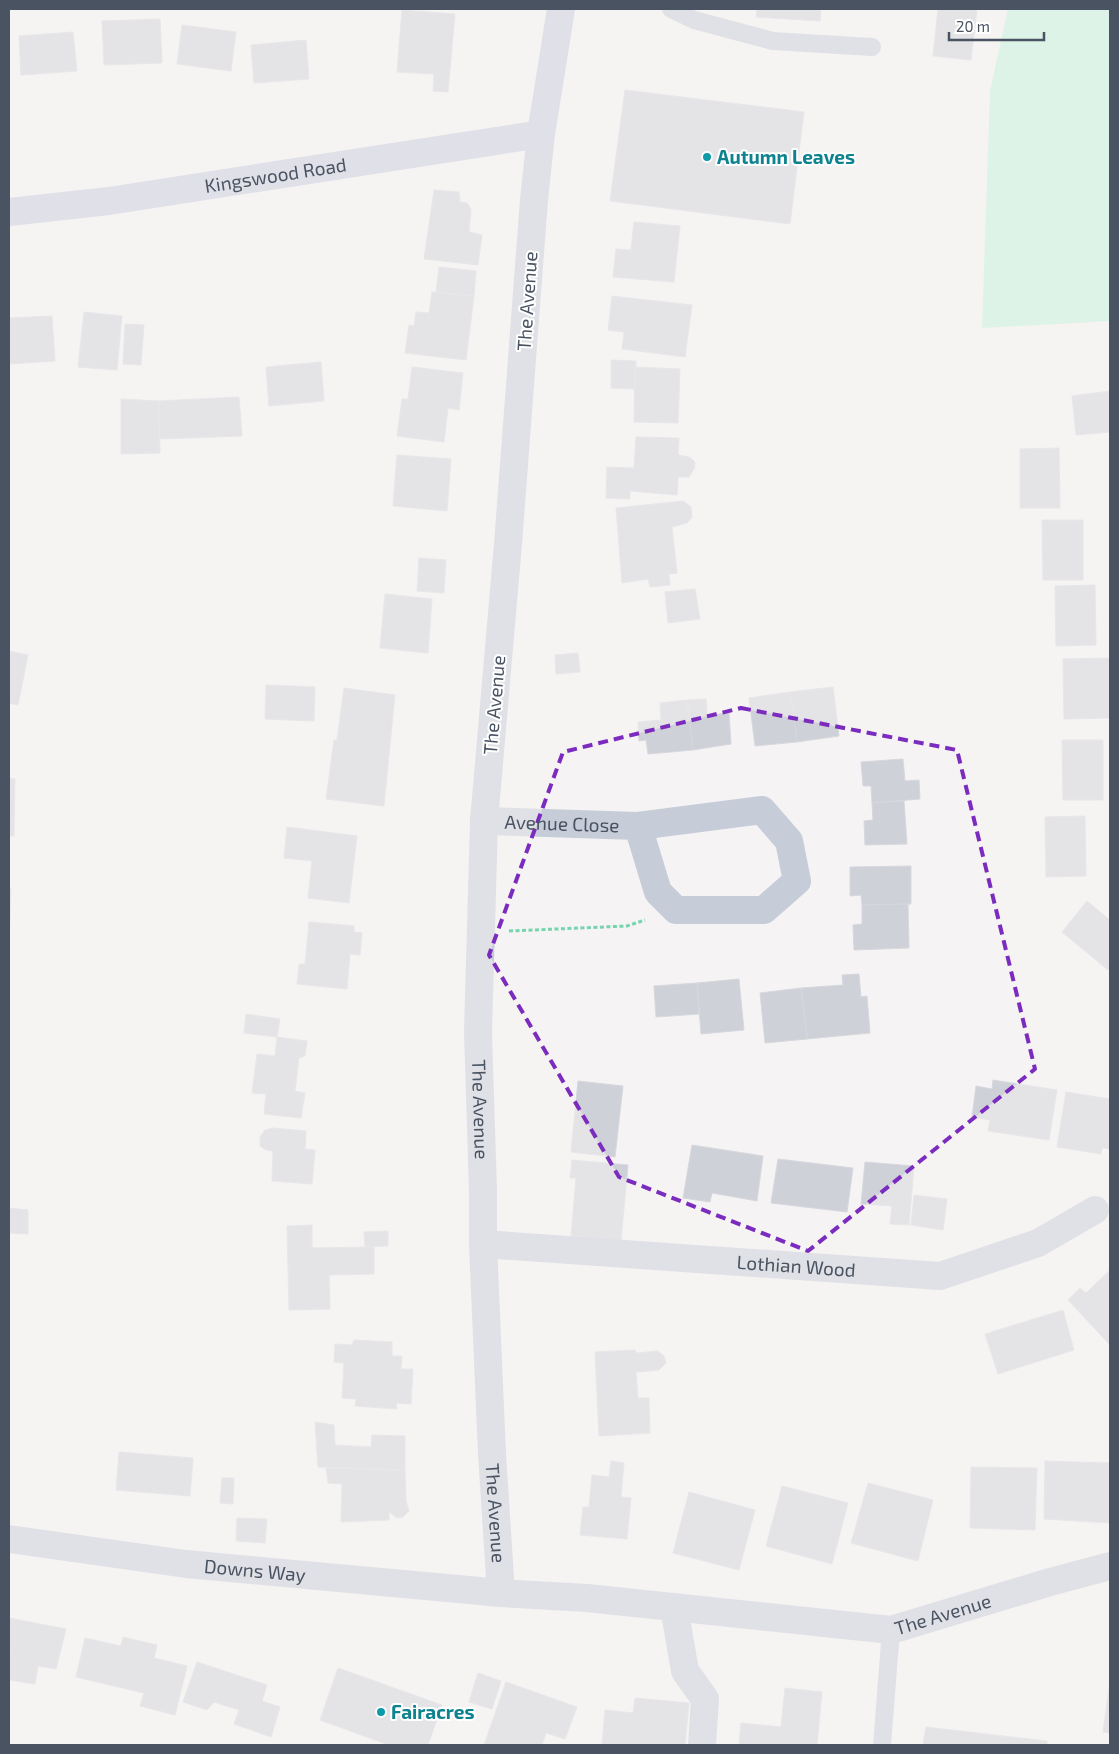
<svg xmlns="http://www.w3.org/2000/svg" width="1119" height="1754" font-family="'Exo 2',sans-serif">
<style>
.green{fill:#c1f3da}
.building{fill:#cfd1d8;stroke:#d7d8de}
.lines{fill:none;stroke-linecap:round;stroke-linejoin:round}
.path{stroke:#76d4b0;stroke-width:3;stroke-dasharray:4 2.5;stroke-linecap:butt}
.lane{stroke:#c6cdd8;stroke-width:18}
.street{stroke:#c6cdd8;stroke-width:28}
.secondary{stroke:#c5cddc;stroke-width:28}
.marked{fill:none;stroke:#7b2cbf;stroke-width:4;stroke-dasharray:10 6;stroke-linejoin:round}
.culture-dot{fill:#0f9aa8;stroke:#fff;stroke-width:2}
.labels{text-anchor:middle;stroke-width:4;stroke-linejoin:round;paint-order:stroke}
.culture-label{font-size:19px;font-weight:bold;fill:#0d838f;stroke:#fff;text-anchor:start}
.street-label{font-size:19px;fill:#495362;stroke:#fff}
</style>
<rect width="100%" height="100%" fill="#f5f3f3"/>
<polygon class="green" points="1008,9 1110,9 1110,321 982,328 990,91"/>
<g class="building">
<polygon points="754,9 821,9 820,21 756,17 757,9"/>
<polygon points="938,9 977,9 971,60 933,56"/>
<polygon points="402,10 455,14 448,92 433,91 434,74 397,72"/>
<polygon points="160,19 162,63 104,65 102,21"/>
<polygon points="182,25 236,32 231,71 177,64"/>
<polygon points="73,32 77,71 21,75 19,36"/>
<polygon points="306,40 309,79 254,83 251,45"/>
<polygon points="625,90 804,112 790,224 610,201"/>
<polygon points="434,190 459,192 460,202 467,203 471,209 469,232 482,235 478,265 424,259"/>
<polygon points="634,222 680,226 674,282 613,277 616,249 631,250"/>
<polygon points="439,267 476,271 474,296 436,292"/>
<polygon points="432,292 474,296 466,360 405,353 409,325 414,326 416,312 429,313"/>
<polygon points="612,296 692,305 685,357 622,349 624,332 608,330"/>
<polygon points="84,312 122,316 117,370 78,367"/>
<polygon points="52,316 55,361 9,364 9,318"/>
<polygon points="125,324 144,325 141,365 123,364"/>
<polygon points="611,360 636,361 635,389 611,388"/>
<polygon points="321,362 324,401 269,406 266,367"/>
<polygon points="412,367 463,373 459,410 448,408 444,442 397,436 402,399 408,399"/>
<polygon points="635,367 680,369 678,423 634,422"/>
<polygon points="1110,391 1110,432 1076,435 1072,396"/>
<polygon points="239,397 242,436 160,439 159,401"/>
<polygon points="121,399 159,401 160,453 121,454"/>
<polygon points="636,437 679,438 678,455 689,457 693,460 695,463 694,469 689,477 678,477 677,495 630,491 630,499 606,498 607,467 634,468"/>
<polygon points="1059,448 1060,508 1020,508 1020,449"/>
<polygon points="397,455 451,459 447,511 393,506"/>
<polygon points="683,501 691,507 692,517 687,523 672,527 677,573 669,574 670,585 650,587 648,579 622,583 616,508"/>
<polygon points="1042,520 1083,520 1083,580 1043,580"/>
<polygon points="419,558 446,560 444,593 417,591"/>
<polygon points="1095,585 1096,645 1056,646 1055,586"/>
<polygon points="695,589 700,619 668,623 665,592"/>
<polygon points="385,594 432,599 428,653 380,648"/>
<polygon points="9,651 28,655 18,705 9,703"/>
<polygon points="578,653 580,672 556,674 555,655"/>
<polygon points="1110,658 1110,718 1064,719 1063,659"/>
<polygon points="266,685 315,687 314,721 265,719"/>
<polygon points="833,687 839,736 797,742 790,692"/>
<polygon points="344,688 395,695 384,806 326,799 334,740 337,740"/>
<polygon points="790,692 797,742 755,746 749,698"/>
<polygon points="706,699 707,715 729,713 731,744 693,750 687,700"/>
<polygon points="687,700 693,750 648,754 646,740 639,741 638,722 661,720 660,703"/>
<polygon points="1062,740 1103,740 1103,800 1063,800"/>
<polygon points="903,759 905,781 919,780 920,799 872,803 871,786 863,786 861,762"/>
<polygon points="9,778 15,779 14,836 9,836"/>
<polygon points="904,801 907,844 865,845 864,821 873,820 872,803"/>
<polygon points="1085,816 1086,876 1046,877 1045,817"/>
<polygon points="287,827 357,836 349,903 308,898 312,861 284,858"/>
<polygon points="911,866 911,904 862,905 861,895 850,896 850,867"/>
<polygon points="9,888 11,888 9,945"/>
<polygon points="1087,901 1110,920 1110,967 1108,970 1062,932"/>
<polygon points="908,904 909,948 854,950 853,925 862,924 862,905"/>
<polygon points="309,922 354,926 354,932 362,933 360,955 350,954 347,989 297,984 299,964 305,964"/>
<polygon points="859,974 861,997 867,996 870,1033 807,1039 801,988 843,985 842,975"/>
<polygon points="739,979 744,1030 701,1034 697,983"/>
<polygon points="697,983 699,1014 656,1017 654,986"/>
<polygon points="801,988 807,1039 765,1043 760,993"/>
<polygon points="246,1014 280,1019 277,1037 244,1033"/>
<polygon points="277,1037 307,1041 305,1056 299,1058 295,1091 305,1093 301,1118 264,1114 266,1094 252,1093 257,1054 275,1056"/>
<polygon points="993,1080 1057,1090 1049,1140 988,1131 990,1120 972,1117 976,1086 992,1089"/>
<polygon points="578,1081 623,1086 615,1157 571,1152"/>
<polygon points="1066,1092 1110,1099 1110,1149 1102,1148 1101,1154 1057,1147"/>
<polygon points="273,1128 306,1131 305,1149 315,1150 312,1184 272,1181 273,1151 266,1150 260,1146 260,1137 265,1130"/>
<polygon points="692,1145 763,1156 757,1201 712,1193 710,1202 683,1198"/>
<polygon points="778,1159 853,1168 847,1212 771,1203"/>
<polygon points="572,1160 628,1165 621,1241 571,1236 576,1178 570,1178"/>
<polygon points="865,1162 914,1166 909,1225 890,1224 892,1206 861,1204"/>
<polygon points="914,1195 947,1199 943,1230 911,1225"/>
<polygon points="9,1208 28,1210 28,1234 9,1233"/>
<polygon points="312,1225 312,1248 374,1247 374,1274 329,1275 330,1309 289,1310 287,1226"/>
<polygon points="388,1231 388,1246 365,1247 364,1232"/>
<polygon points="1110,1270 1110,1345 1068,1300 1080,1288 1086,1293"/>
<polygon points="1063,1310 1074,1350 998,1374 985,1334"/>
<polygon points="354,1340 392,1342 392,1356 402,1356 401,1369 413,1369 411,1404 396,1403 397,1409 355,1406 356,1399 342,1398 344,1363 334,1362 335,1344 352,1345"/>
<polygon points="635,1350 636,1353 658,1351 664,1356 666,1363 659,1370 636,1372 638,1398 649,1398 650,1433 599,1436 595,1352"/>
<polygon points="315,1422 334,1425 335,1445 371,1447 372,1435 405,1436 405,1470 318,1467"/>
<polygon points="119,1452 193,1458 190,1496 116,1490"/>
<polygon points="611,1461 624,1463 621,1497 631,1498 627,1539 580,1535 583,1507 589,1507 592,1475 609,1477"/>
<polygon points="1045,1461 1110,1463 1110,1523 1044,1519"/>
<polygon points="971,1467 1037,1468 1035,1530 970,1528"/>
<polygon points="326,1468 405,1470 406,1501 409,1511 403,1517 397,1518 389,1512 389,1520 341,1522 342,1484 328,1483"/>
<polygon points="222,1478 234,1478 233,1504 220,1503"/>
<polygon points="868,1483 933,1500 918,1561 851,1543"/>
<polygon points="782,1486 848,1503 832,1564 766,1546"/>
<polygon points="689,1492 755,1510 739,1570 673,1553"/>
<polygon points="237,1518 267,1519 265,1543 236,1541"/>
<polygon points="9,1618 66,1629 56,1669 38,1666 35,1684 9,1680 9,1658 11,1649 9,1649"/>
<polygon points="123,1637 157,1645 154,1658 187,1666 175,1715 140,1706 144,1693 76,1677 85,1638 121,1646"/>
<polygon points="197,1662 267,1685 262,1701 280,1707 271,1737 234,1724 239,1710 214,1702 207,1710 183,1702"/>
<polygon points="338,1668 442,1705 428,1745 389,1745 320,1720"/>
<polygon points="478,1673 501,1681 492,1709 469,1702"/>
<polygon points="1110,1681 1110,1733 1103,1732"/>
<polygon points="506,1682 577,1707 565,1739 546,1733 542,1745 484,1745"/>
<polygon points="785,1688 822,1692 817,1745 739,1745 741,1723 781,1727"/>
<polygon points="635,1698 689,1703 685,1745 602,1745 605,1710 633,1713"/>
<polygon points="926,1727 1047,1741 1047,1745 923,1745"/>
</g>
<g class="lines">
<polyline class="path" points="509,931 627,926 645,920"/>
<g class="lane">
<polyline points="671,9 694,20 773,41 872,47"/>
<polyline points="882,1745 891,1630"/>
</g>
<g class="street">
<path id="s1" d="M541,134L534,200L508,544L484,821L478,1032L483,1191V1244L492,1454L501,1593L587,1598L891,1630L1050,1582L1110,1566"/>
<path id="s2" d="M484,821L638,826L762,810L789,841L797,881L764,910H676L658,892L638,826"/>
<path id="s3" d="M483,1244L940,1276L1038,1243L1095,1210"/>
<path id="s4" d="M9,1539L186,1564L501,1593"/>
<polyline points="674,1607 685,1671 705,1699 702,1745"/>
</g>
<path class="secondary" id="s5" d="M9,212L109,201L541,134L561,9"/>
</g>
<path d="M0 0H1119V1754H0ZM741,708L957,750L1035,1069L808,1251L619,1177L489,955L563,752Z" fill="#f5f3f3" fill-opacity=".55" fill-rule="evenodd"/>
<path class="marked" d="M741,708L957,750L1035,1069L808,1251L619,1177L489,955L563,752Z"/>
<g class="culture-dot">
<circle cx="707" cy="157" r="5"/>
<circle cx="381" cy="1712" r="5"/>
</g>
<g class="labels">
<g class="culture-label">
<text x="717" y="164">Autumn Leaves</text>
<text x="391" y="1719">Fairacres</text>
</g>
<g class="street-label">
<text dy="7" stroke="none"><textPath href="#s5" startOffset="269">Kingswood Road</textPath></text>
<text transform="translate(527 301) rotate(-86)" y="7">The Avenue</text>
<text transform="translate(494 705) rotate(-85)" y="7">The Avenue</text>
<text dy="7" stroke="none"><textPath href="#s2" startOffset="78">Avenue Close</textPath></text>
<text dy="7" stroke="none"><textPath href="#s1" startOffset="978">The Avenue</textPath></text>
<text dy="7" stroke="none"><textPath href="#s3" startOffset="314">Lothian Wood</textPath></text>
<text dy="7" stroke="none"><textPath href="#s1" startOffset="1382">The Avenue</textPath></text>
<text dy="7" stroke="none"><textPath href="#s4" startOffset="248">Downs Way</textPath></text>
<text dy="7" stroke="none"><textPath href="#s1" startOffset="1908">The Avenue</textPath></text>
</g>
</g>
<rect width="1119" height="1754" fill="none" stroke="#495362" stroke-width="20"/>
<path d="M949 32v8h95v-8" fill="none" stroke="#495362" stroke-width="2.5"/>
<text x="956" y="32" font-size="15" fill="#495362" stroke="#ffffff" stroke-width="4" paint-order="stroke">20 m</text>
</svg>
